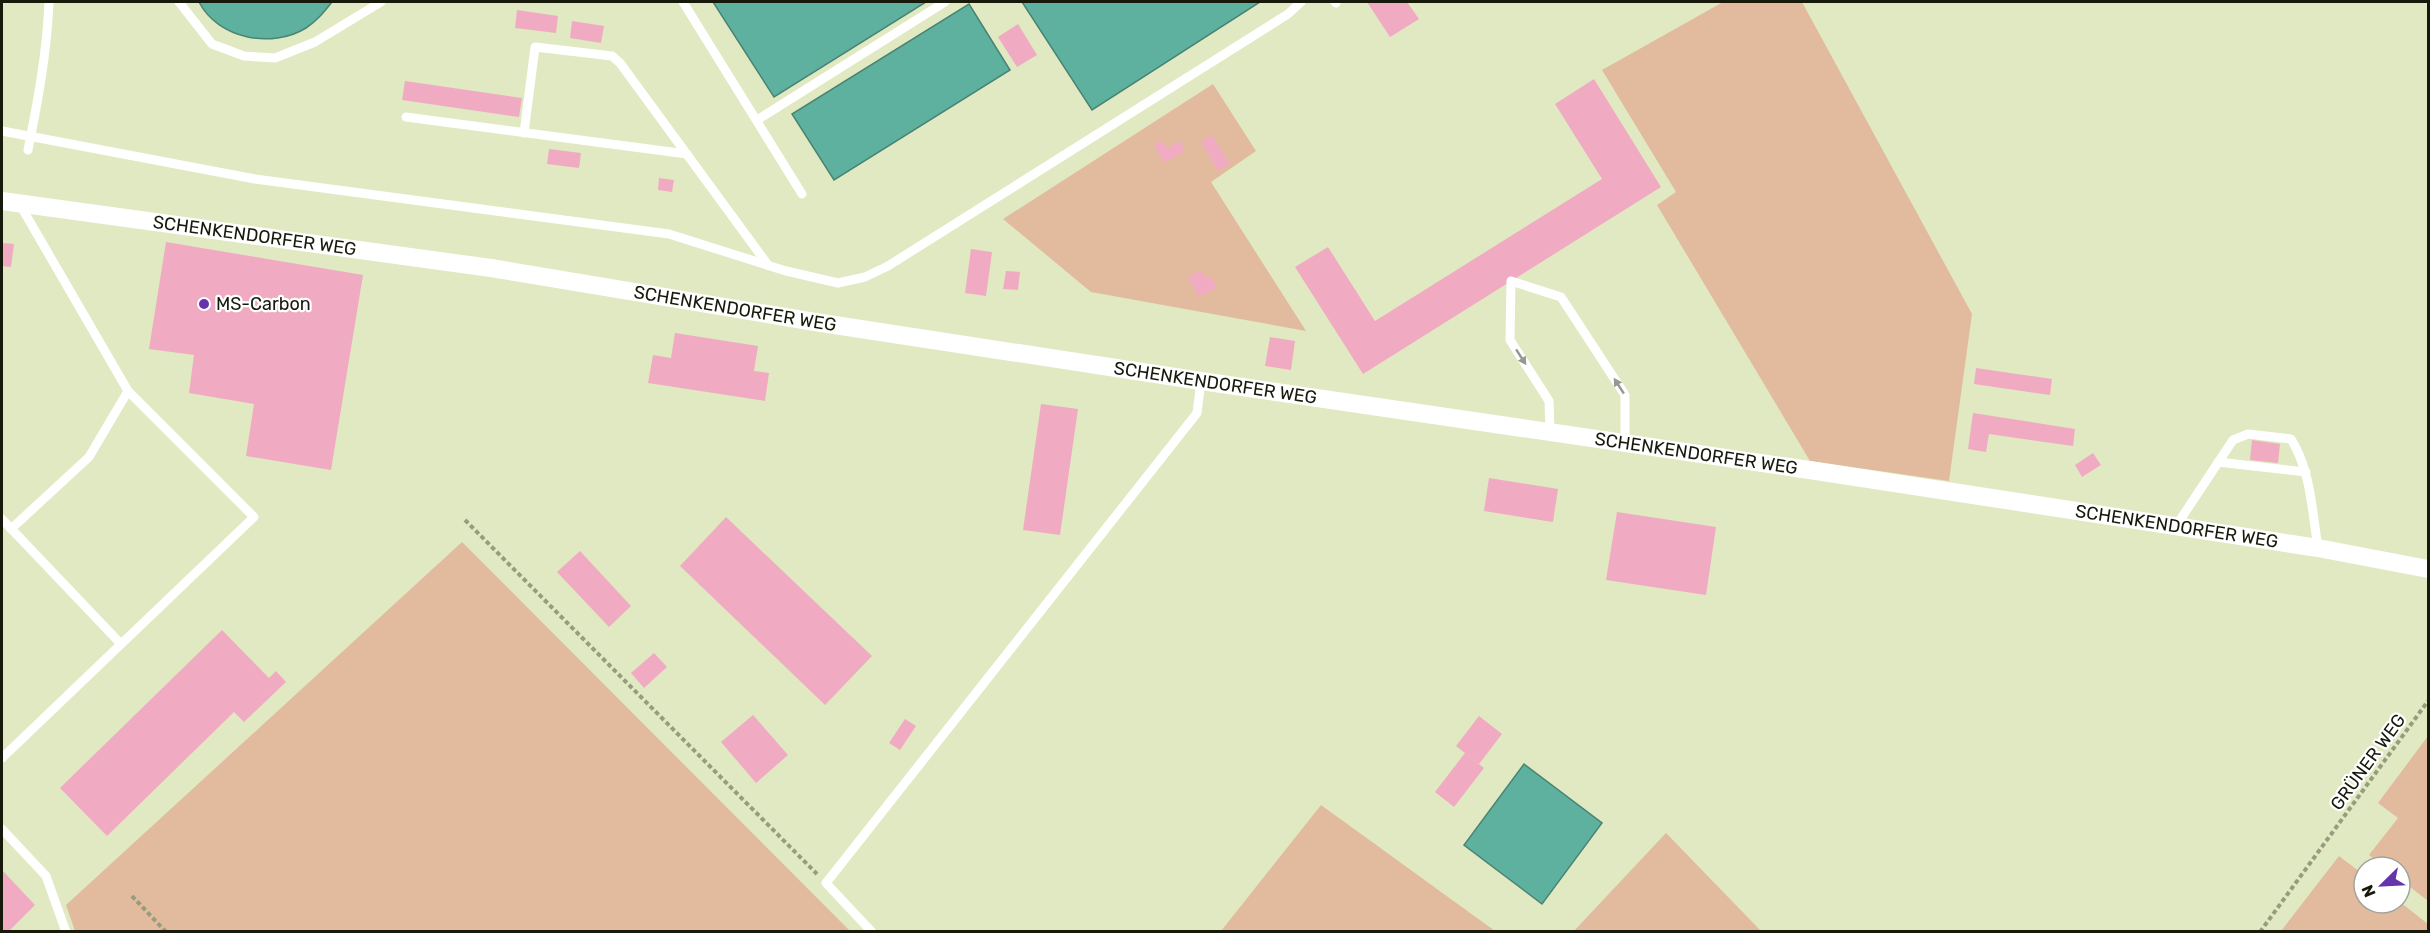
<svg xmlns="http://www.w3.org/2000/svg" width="2430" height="933" font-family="Rubik,sans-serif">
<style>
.green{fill:#e2bb9f}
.water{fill:#5fb19f;stroke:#498473;stroke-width:1.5}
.building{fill:#f0abc2}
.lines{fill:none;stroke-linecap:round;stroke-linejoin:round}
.path{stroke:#969c7e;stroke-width:4;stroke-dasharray:4.5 3;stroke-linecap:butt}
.service{stroke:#fff;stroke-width:9}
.minor{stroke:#fff;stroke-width:18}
.oneway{fill:#979891}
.poi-dot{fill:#6534ab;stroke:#fff;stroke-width:2}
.labels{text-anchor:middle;stroke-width:4.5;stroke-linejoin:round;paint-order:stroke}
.street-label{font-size:18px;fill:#171a0b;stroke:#fff}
.poi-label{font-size:18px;fill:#171a0b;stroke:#fff;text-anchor:start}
</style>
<rect width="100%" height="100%" fill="#e0e9c2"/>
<g class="green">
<polygon points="1723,2 1802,2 1972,314 1949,481 1810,461 1657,205 1676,192 1602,70"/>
<polygon points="1213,84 1256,151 1211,182 1306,331 1091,292 1003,219"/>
<polygon points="462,542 850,931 851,931 75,931 66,905"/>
<polygon points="2428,736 2428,901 2400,879 2400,867 2384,867 2369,855 2398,818 2378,803"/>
<polygon points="1321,805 1495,931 1221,931"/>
<polygon points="1666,833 1761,931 1574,931"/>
<polygon points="2339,856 2364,875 2364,903 2400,902 2428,924 2428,931 2281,931"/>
</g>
<g class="water">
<path d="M199,2H332C324,12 317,21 306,28C272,49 218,39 199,2Z"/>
<polygon points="713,2 926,2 774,97"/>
<polygon points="1022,2 1260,2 1092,110"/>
<polygon points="969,4 1010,70 834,180 792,114"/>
<polygon points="1524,764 1602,823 1542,904 1464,845"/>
</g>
<g class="building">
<polygon points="1367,2 1407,2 1419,19 1390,37"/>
<polygon points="517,10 558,16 556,33 515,28"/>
<polygon points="572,21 604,26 601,43 570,38"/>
<polygon points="1018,24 1037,55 1017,67 998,37"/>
<polygon points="1594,79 1661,187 1363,374 1295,267 1328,247 1375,321 1602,179 1555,104"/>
<polygon points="405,81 522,98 519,117 402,100"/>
<polygon points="1212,135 1230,164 1218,171 1201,142"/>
<polygon points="1162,140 1167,149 1180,141 1185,151 1164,163 1154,145"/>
<polygon points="549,149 581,153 579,168 547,164"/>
<polygon points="659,178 674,180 672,192 658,190"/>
<polygon points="166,242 363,275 331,470 246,456 254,404 189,393 194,355 149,349"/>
<polygon points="2,243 14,244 11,267 2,266"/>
<polygon points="971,249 992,252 986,296 965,293"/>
<polygon points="1201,270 1206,279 1211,276 1217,287 1199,297 1188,277"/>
<polygon points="1006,271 1020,272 1018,290 1003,289"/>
<polygon points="675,333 758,346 754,371 769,373 765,401 648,383 653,355 671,358"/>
<polygon points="1270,337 1295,341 1291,370 1265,366"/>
<polygon points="1976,368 2052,379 2050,395 1974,384"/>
<polygon points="1041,404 1078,409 1060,535 1023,530"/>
<polygon points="1973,413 2075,429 2073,446 1989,434 1986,452 1968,449"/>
<polygon points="2252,440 2280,444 2278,463 2250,460"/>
<polygon points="2093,453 2101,465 2082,477 2075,465"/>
<polygon points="1489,478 1558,489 1553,522 1484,511"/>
<polygon points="1617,512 1716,527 1706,595 1606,580"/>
<polygon points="726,517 872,656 825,705 680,566"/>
<polygon points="580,551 631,606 609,627 557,572"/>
<polygon points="222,630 269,678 276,671 286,682 244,722 234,712 107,836 60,788"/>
<polygon points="654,653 667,667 644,688 631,673"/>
<polygon points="753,715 788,755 756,783 721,742"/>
<polygon points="1479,716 1502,734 1479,764 1456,746"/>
<polygon points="905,719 916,726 900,750 889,743"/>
<polygon points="1465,753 1484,768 1454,807 1435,792"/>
<polygon points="2,870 35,905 8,932 2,932"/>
</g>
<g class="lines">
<g class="path">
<polyline points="465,520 817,874"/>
<polyline points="132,896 166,932"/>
<polyline points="2260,932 2428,701"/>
</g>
<g class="service">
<polyline points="179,2 212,44 244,56 275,58 315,42 381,2"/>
<polyline points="683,2 802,194"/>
<polyline points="1335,2 1336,3"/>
<polyline points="406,117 687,154"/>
<polyline points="757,120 945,2"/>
<polyline points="2,131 255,179 669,234 786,271 838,283 865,277 888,266 1288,14 1301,2"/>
<polyline points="524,133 535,47 612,56 620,63 768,265"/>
<path d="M28,150C38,100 47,52 49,2"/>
<polyline points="1550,432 1549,401 1510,340 1511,281 1561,297 1625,395 1625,443"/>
<polyline points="2218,462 2306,472"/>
<polyline points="2,519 121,644"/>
<path d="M2176,526L2233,440L2248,434L2291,439C2311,471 2312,511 2318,548"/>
<polyline points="11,529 89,457 128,391"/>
<polyline points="2,758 254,517 128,391 19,203"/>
<polyline points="2,829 46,876 66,932"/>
<polyline points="872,932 826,883 1197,413 1201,381"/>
</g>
<path class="minor" id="s1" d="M2,201L491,268L815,322L1201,381L1816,471L2318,548L2428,569"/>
</g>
<defs><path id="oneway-solid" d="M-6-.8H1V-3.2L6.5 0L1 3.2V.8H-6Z" transform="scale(1.5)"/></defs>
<g class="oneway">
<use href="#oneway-solid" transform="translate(1521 357) rotate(57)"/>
<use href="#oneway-solid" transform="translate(1619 386) rotate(-123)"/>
</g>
<circle class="poi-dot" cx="204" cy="304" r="6"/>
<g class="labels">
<g class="street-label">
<text dy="6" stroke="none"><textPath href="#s1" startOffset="255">SCHENKENDORFER WEG</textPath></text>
<text dy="6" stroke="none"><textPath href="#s1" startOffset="741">SCHENKENDORFER WEG</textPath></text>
<text dy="6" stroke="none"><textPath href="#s1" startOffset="1227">SCHENKENDORFER WEG</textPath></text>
<text dy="6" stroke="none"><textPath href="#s1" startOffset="1713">SCHENKENDORFER WEG</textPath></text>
<text dy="6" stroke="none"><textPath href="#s1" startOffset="2199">SCHENKENDORFER WEG</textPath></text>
<text transform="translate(2368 762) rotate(-54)" y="6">GRÜNER WEG</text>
</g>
<g class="poi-label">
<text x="216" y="310">MS-Carbon</text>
</g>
</g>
<rect width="2430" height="933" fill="none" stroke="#171a0b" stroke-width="6"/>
<g transform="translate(2382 885) rotate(246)"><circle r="28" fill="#ffffff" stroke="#a2a39d" stroke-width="1.5"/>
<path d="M0-4.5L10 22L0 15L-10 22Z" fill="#6534ab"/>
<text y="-9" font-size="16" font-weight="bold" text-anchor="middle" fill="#171a0b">N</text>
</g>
</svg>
